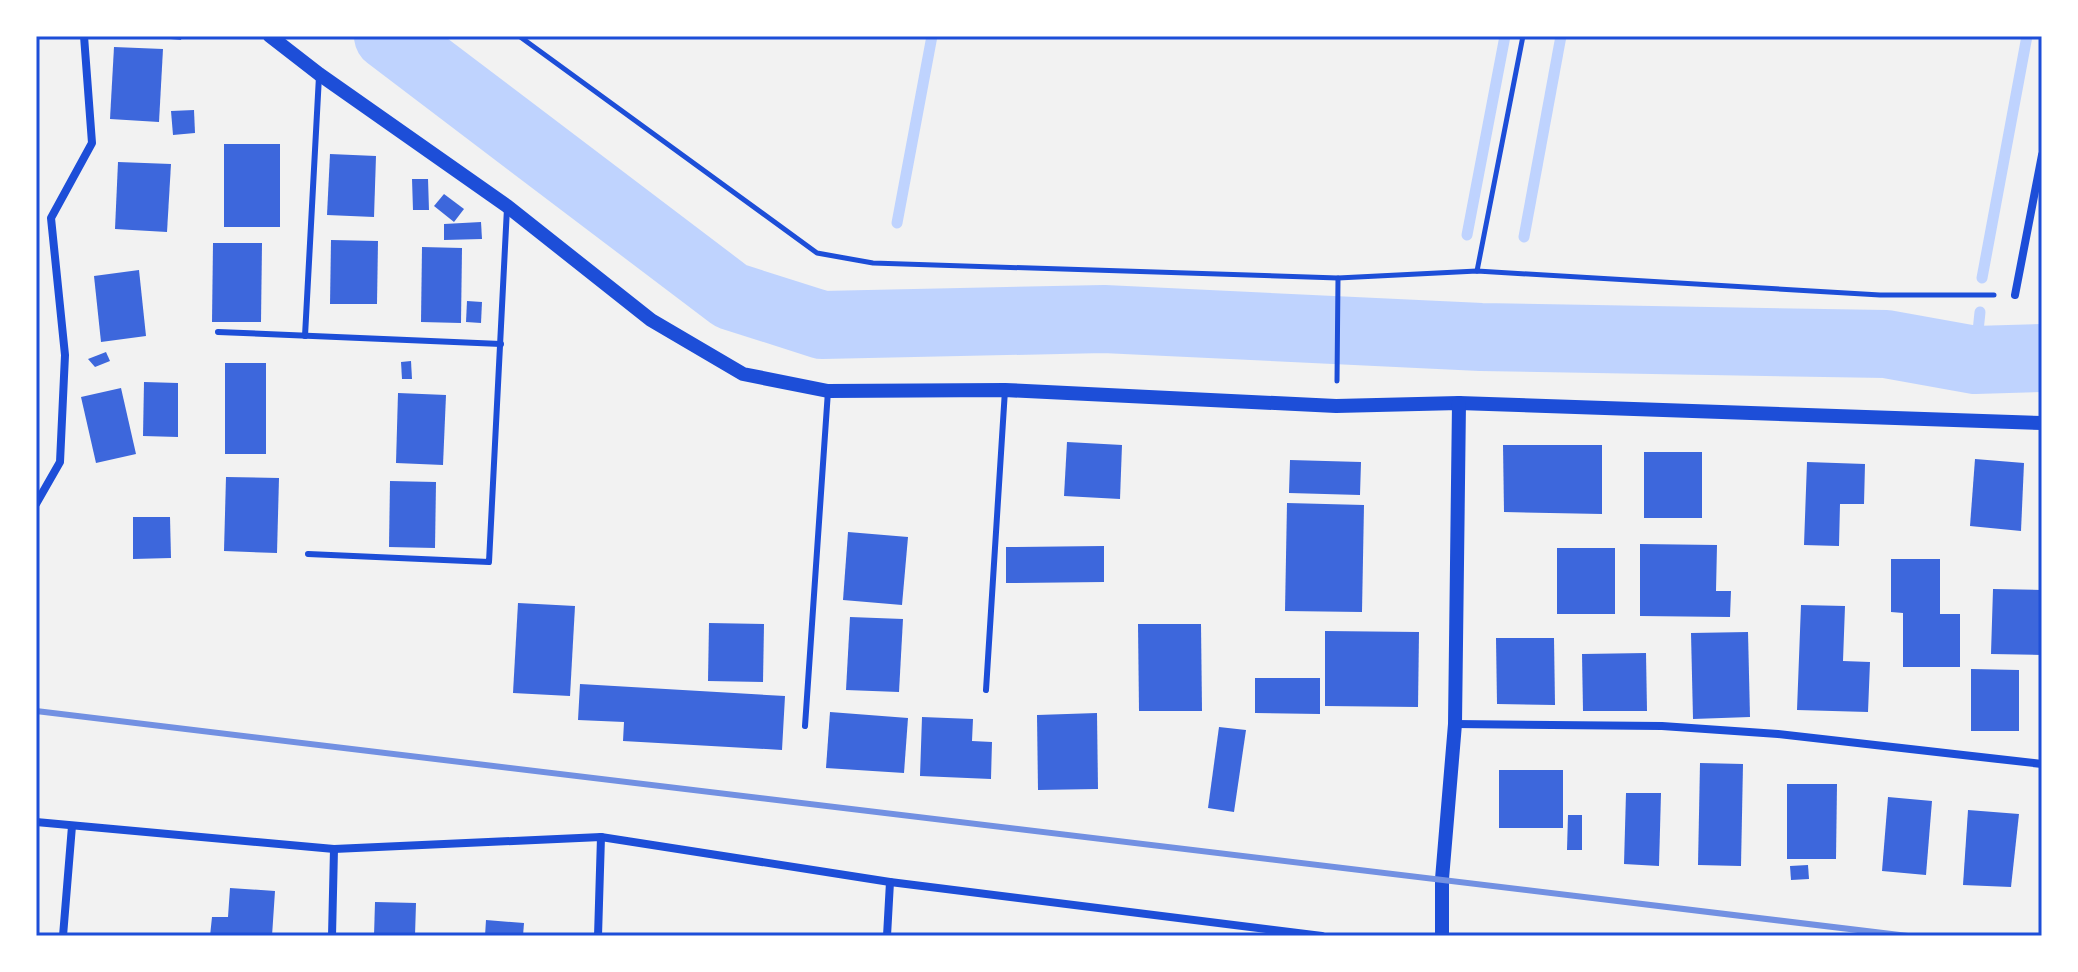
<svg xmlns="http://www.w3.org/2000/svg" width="2078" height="972" font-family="Manrope,sans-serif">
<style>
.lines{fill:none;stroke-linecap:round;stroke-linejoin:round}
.stream{stroke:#bfd3fe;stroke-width:11}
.river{stroke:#bfd3fe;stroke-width:68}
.building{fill:#3d67dc}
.path{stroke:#1d4ed8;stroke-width:5}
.service{stroke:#1d4ed8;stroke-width:6}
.minor{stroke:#1d4ed8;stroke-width:8}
.tertiary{stroke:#1d4ed8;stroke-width:14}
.rail{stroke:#7290e2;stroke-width:6}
.neatline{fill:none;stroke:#1d4ed8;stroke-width:3}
</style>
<rect width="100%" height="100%" fill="#f2f2f2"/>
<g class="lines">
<g class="stream">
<polyline points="897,223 932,36"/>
<polyline points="1467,235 1505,36"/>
<polyline points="1524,237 1561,36"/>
<polyline points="1982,278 2027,36"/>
<polyline points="1975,360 1980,312"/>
</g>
<polyline class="river" points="388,36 731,296 822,325 1104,319 1481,337 1886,344 1975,360 2042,358"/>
</g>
<g class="building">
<polygon points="160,36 182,36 181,40 160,38"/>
<polygon points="114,47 163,49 159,122 110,119"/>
<polygon points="194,110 195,133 173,135 171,111"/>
<rect x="224" y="144" width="56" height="83"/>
<polygon points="330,154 376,156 374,217 327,215"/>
<polygon points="118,162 171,164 167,232 115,229"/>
<polygon points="412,179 428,179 429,210 413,210"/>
<polygon points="444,194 464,209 454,222 434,206"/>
<polygon points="481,222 482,239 444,240 444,224"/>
<polygon points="331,240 378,241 377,304 330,304"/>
<polygon points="213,243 262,243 261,322 212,322"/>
<polygon points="422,247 462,248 461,323 421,322"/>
<polygon points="139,270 146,336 101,342 94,276"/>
<polygon points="467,301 482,302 481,323 466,322"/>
<polygon points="106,352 110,361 95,367 88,359"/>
<polygon points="411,361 412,379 402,379 401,362"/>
<rect x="225" y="363" width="41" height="91"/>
<polygon points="144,382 178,383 178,437 143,436"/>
<polygon points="121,388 136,454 96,463 81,397"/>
<polygon points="398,393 446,395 443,465 396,463"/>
<polygon points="1067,442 1122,445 1120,499 1064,496"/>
<polygon points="1503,445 1602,445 1602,514 1504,512"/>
<rect x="1644" y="452" width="58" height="66"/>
<polygon points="1975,459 2024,463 2021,531 1970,526"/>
<polygon points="1290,460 1361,462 1360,495 1289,493"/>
<polygon points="1807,462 1865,464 1864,504 1840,504 1839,546 1804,545"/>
<polygon points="226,477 279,478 277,553 224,551"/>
<polygon points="390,481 436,482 435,548 389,547"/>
<polygon points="1287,503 1364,505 1362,612 1285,611"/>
<polygon points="133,517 170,517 171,558 133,559"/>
<polygon points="848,532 908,537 902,605 843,600"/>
<polygon points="1640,544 1717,545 1716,591 1731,591 1730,617 1640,616"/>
<polygon points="1104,546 1104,582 1006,583 1006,547"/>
<rect x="1557" y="548" width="58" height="66"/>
<polygon points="1891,559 1940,559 1940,614 1960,614 1960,667 1903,667 1903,613 1891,612"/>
<polygon points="1993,589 2042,590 2042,655 1991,654"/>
<polygon points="518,603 575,606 570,696 513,693"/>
<polygon points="1801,605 1845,606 1843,661 1870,662 1868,712 1797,710"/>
<polygon points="850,617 903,619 899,692 846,690"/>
<polygon points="709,623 764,624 763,682 708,681"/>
<polygon points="1138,624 1201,624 1202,711 1139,711"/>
<polygon points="1325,631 1419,632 1418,707 1325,706"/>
<polygon points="1748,632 1750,717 1693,719 1691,633"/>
<polygon points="1496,638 1554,638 1555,705 1497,704"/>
<polygon points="1646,653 1647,711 1583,711 1582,654"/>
<polygon points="1971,669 2019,670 2019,731 1971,731"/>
<polygon points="1255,678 1320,678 1320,714 1255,713"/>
<polygon points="580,684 785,696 782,750 623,741 624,722 578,720"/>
<polygon points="830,712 908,718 904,773 826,768"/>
<polygon points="1097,713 1098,789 1038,790 1037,715"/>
<polygon points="922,717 973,719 972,741 992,742 991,779 920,776"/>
<polygon points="1219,727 1246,730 1234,812 1208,808"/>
<polygon points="1700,763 1743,764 1741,866 1698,865"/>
<rect x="1499" y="770" width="64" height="58"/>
<polygon points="1787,784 1837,784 1836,859 1787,859"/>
<polygon points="1626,793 1661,793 1659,866 1624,864"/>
<polygon points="1888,797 1932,801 1926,875 1882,871"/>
<polygon points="1968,810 2019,814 2011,887 1963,885"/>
<polygon points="1568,815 1582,815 1582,850 1567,850"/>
<polygon points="1808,865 1809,879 1791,880 1790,866"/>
<polygon points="230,888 275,891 272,936 210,936 212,917 228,917"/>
<polygon points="375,902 416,903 415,936 374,936"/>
<polygon points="486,920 524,923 523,936 485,936"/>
</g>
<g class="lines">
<g class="path">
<polyline points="519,36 817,253 873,263 1338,278 1477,271 1880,295 1994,295"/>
<polyline points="1477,271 1523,36"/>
<polyline points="1337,381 1338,278"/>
</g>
<g class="service">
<polyline points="218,332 501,344"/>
<polyline points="305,336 319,76"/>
<polyline points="308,554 489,562 507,208"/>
<polyline points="986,690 1005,390"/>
<polyline points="805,726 828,391"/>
</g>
<g class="minor">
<polyline points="2015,295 2042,155"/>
<polyline points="36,504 60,462 65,355 51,218 92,143 84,36"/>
<polyline points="1455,724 1662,726 1778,734 2042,764"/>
<polyline points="36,822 334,849 601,837 890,882 1322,936"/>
<polyline points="63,936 72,826"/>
<polyline points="332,936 334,849"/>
<polyline points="598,936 601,837"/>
<polyline points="887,936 890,882"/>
</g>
<g class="tertiary">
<polyline points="270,36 319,74 507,206 651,320 743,374 828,391 1005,390 1336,406 1459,403 2042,423"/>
<polyline points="1442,936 1442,879 1455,724 1459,403"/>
</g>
<polyline class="rail" points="36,711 1908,936"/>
</g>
<rect width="2078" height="972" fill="none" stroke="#ffffff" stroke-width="76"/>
<rect x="38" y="38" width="2002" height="896" class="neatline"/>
</svg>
